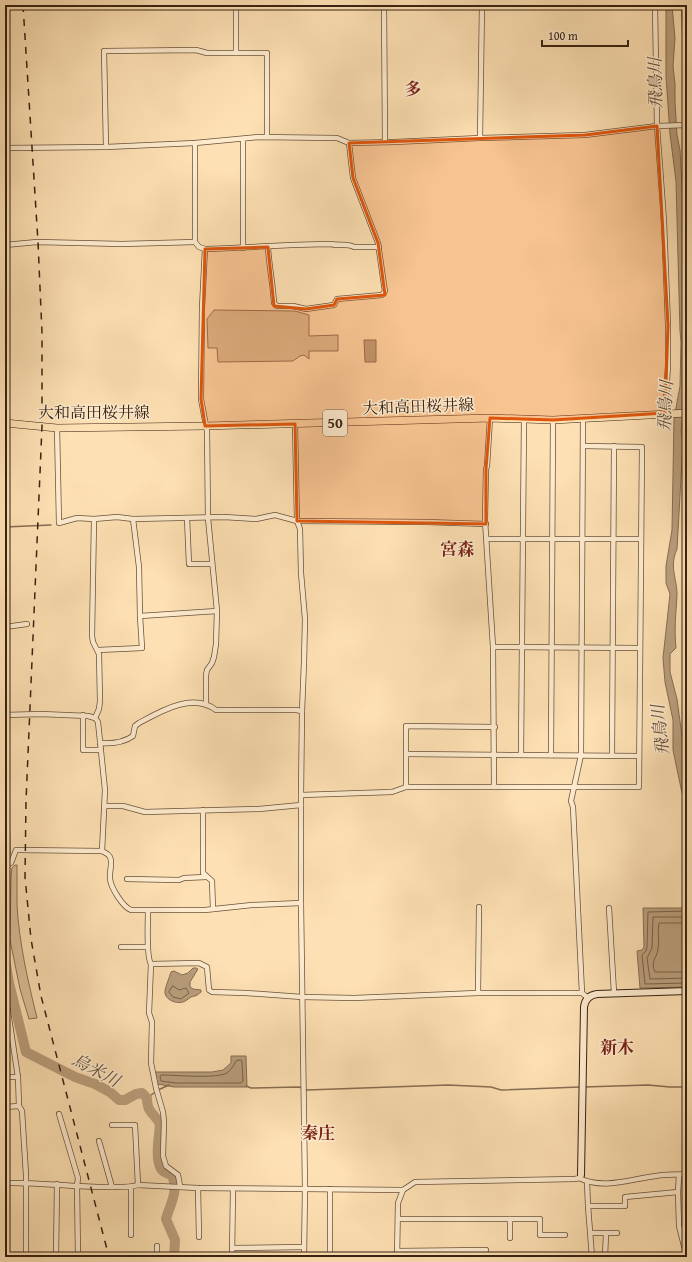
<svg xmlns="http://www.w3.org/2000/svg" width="692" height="1262" font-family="'Gentium Book Plus','Noto Serif JP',serif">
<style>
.green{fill:#dbc098;stroke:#897156}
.water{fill:#ba9f7d;stroke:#866d53}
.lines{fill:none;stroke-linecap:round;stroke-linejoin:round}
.shore{stroke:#786048;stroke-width:1}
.stream{stroke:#866d53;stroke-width:1.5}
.river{stroke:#ba9f7d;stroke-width:10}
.street-casing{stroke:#68523b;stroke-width:6}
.secondary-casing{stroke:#372213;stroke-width:8}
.primary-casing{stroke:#372213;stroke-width:8}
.street{stroke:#feebce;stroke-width:4.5}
.secondary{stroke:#feebce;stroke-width:6}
.primary{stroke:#fde0b3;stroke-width:7}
.rail{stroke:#372213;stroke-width:1.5;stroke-dasharray:7 7;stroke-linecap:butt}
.marked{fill:#df560c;fill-opacity:0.2;stroke:#df560c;stroke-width:3;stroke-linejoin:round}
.labels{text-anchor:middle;stroke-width:3;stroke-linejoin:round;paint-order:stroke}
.shield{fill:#feebce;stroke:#735e4b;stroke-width:1}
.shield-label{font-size:15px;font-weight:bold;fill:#372213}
.street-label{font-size:16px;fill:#372213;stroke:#feebce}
.water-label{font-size:17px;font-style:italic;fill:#654e38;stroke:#feebce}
.neighbourhood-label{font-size:17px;font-weight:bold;fill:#7a1f14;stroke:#feebce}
</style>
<rect width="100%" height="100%" fill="#fde0b3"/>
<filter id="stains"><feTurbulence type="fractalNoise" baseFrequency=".005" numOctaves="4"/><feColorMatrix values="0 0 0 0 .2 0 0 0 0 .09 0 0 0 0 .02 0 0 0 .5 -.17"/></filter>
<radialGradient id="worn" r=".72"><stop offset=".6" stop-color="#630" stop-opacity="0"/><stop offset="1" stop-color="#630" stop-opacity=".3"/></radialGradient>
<g class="green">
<polygon points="684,127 687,127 687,201"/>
<polygon points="214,310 295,311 309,315 309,336 338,335 338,351 309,351 309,359 304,355 300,356 293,361 218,362 217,348 208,348 207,319"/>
<path d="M15,865H17C17,878 17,892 17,905C19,943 28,981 37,1018L29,1019L20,989L10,940L11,877L12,868Z"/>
</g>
<g class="water">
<path d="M666,5H672L675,38L673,66L675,84V102L677,135L680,150L683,202L687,317L686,328L687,332L684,406L681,431L683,442L677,549C669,567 677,578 677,595C676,614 674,629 676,648L670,654V672L677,699L684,751V778L687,790V817L673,750V720L665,682L663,658L670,594L666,583V566L672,530L674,419L680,386L681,342L680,331L676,181L670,134L666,76Z"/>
<polygon points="364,340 376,340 376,362 365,362"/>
<polygon points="643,908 687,908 687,987 640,988 637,951 642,950 644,947"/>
<path d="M193,968H196L198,969L190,982V987L193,989L201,990V992C197,996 195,996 191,997C188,999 186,1001 183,1002C176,1004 166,1000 165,993C164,990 170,976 171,972L174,971L182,975L188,973Z"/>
<polygon points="231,1056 246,1056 247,1087 174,1087 157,1084 154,1072 212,1072 223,1070 231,1063"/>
</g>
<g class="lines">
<g class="shore">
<polyline points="687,289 684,289 683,291 685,342 684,382 687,384"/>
<polyline points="687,911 648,912 647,947 646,951 642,955 645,984 687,983"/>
<polyline points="687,917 653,917 652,948 647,958 650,979 687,978"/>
<path d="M687,923H659C657,931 660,940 658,949C657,958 650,962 655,972H687"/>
<polygon points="173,986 179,990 186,988 189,993 181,999 173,997 169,992"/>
<path d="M241,1060L242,1062L243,1081L241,1083H175L161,1081L160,1077L161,1075C176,1075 215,1079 227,1073C231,1070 234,1065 236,1061Z"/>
</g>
<g class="stream">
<polyline points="5,527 51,525"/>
<polyline points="246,1086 251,1088 299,1087 307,1090 448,1085 491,1087 501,1090 580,1087"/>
<polyline points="584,1087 648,1085 670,1087 687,1087"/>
<polyline points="147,1098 158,1090 169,1085"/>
</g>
<g class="river">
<polyline points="5,817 6,853 5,860"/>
<path d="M5,959L9,983L26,1052L75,1077L95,1084L110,1092L119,1100H125L136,1094L142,1093L147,1098C147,1115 156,1113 160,1125C159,1136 154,1164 163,1171C166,1173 169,1174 172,1175C179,1192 170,1204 166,1219L175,1240L174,1257"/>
</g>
<defs>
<g id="street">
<polyline points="236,5 236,53"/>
<polyline points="384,5 385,142"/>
<polyline points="655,5 657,126 664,221 668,325 668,365 665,413"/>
<polyline points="684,5 687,101"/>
<polyline points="480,138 482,5"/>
<polyline points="243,139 243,248"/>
<path d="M195,143V242L199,247L205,249C247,248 289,244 331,244C338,246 348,243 354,247H379"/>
<polyline points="106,147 104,51 196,50 207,53 267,53 267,137"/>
<polyline points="5,148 106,147 195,143 258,137 337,138 349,143 395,142 480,138 585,135 657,126 687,125"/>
<polyline points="5,245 37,242 122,244 195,242"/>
<path d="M268,247C269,266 273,284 274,303L277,306H293L306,309L334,305L337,299L382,295L385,291L384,285L378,243L353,178L349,143"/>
<polyline points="205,249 202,308 201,399 207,431 208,518 217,611 216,644 214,657 212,663 207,670 206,675 206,703"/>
<polyline points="490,418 487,466 486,469 485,520 493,647 494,787"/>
<polyline points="295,424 297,521 300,529 301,573 305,619 304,662 302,711 301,795 301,903 305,1189 304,1257"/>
<polyline points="57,428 59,523 77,518 94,519 117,517 133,519 224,517 256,519 275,515 297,521 427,522 486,524"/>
<polyline points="187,518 189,564 212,564"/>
<polyline points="94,519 92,636 93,642 99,654 100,701 99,709 95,718"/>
<polyline points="133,519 139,567 140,616 217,611"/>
<polyline points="487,539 641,539"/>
<polyline points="5,627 27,624"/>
<polyline points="493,647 640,648"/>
<polyline points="98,650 142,648 140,616"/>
<polyline points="5,715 41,714 88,716 95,718 98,722 105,790 102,851"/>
<polyline points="83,715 83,750 101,750"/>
<path d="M100,743C112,744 123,743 133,736L135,726L139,723C161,711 193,692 216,710H296L302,711"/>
<polyline points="406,754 639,756"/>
<polyline points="521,754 524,418"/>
<polyline points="551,755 553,420"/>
<polyline points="612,755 614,446"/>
<polyline points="406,787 406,726 495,727"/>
<polyline points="301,795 392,792 406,787 639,787 642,447 583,446"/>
<polyline points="105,806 123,806 145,812 259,809 301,805"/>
<polyline points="203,810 203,873 212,881 213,909"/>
<path d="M5,865L11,863L16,850H19L102,851C105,853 108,853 110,857C113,863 109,872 110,879C111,888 123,907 131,910H205L252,905L301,903"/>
<polyline points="127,879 179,880 184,878 206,877"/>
<polyline points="609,908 614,993"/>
<path d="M148,911C148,922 146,957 151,964L199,963L207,967L209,990L212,992L246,993L302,997L354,998L478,993H582L588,998"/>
<polyline points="121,947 148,947"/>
<polyline points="151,964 149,1013 152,1022 151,1063 156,1088 163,1112 164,1122 163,1156 166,1166 178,1175 180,1186"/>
<polyline points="5,992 18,1077 19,1106 22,1111 26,1175 26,1257"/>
<polyline points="478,993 479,907"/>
<polyline points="582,993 573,807 571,801 581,755 583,419"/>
<polyline points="5,1077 18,1077"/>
<polyline points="5,1107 19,1106"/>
<polyline points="59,1114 78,1178 77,1186 78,1257"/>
<polyline points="112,1125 135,1125 138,1185"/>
<polyline points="99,1141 112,1187"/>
<path d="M579,1178C604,1190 630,1179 656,1176C666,1174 677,1175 687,1174"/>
<polyline points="587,1182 588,1206 592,1257"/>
<path d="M5,1183C39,1182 73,1187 107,1187C117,1187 128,1188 138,1185L198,1188L403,1190L415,1182L575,1179L579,1178L581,1175"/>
<polyline points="198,1188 199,1237"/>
<polyline points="678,1192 679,1226 684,1246"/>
<polyline points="588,1206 625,1206 625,1197 678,1192 679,1175"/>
<polyline points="398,1219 540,1219 540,1235 565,1235"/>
<polyline points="510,1219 510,1238"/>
<polyline points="591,1233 617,1233"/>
<polyline points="131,1235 131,1187"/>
<polyline points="157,1246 157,1257"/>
<polyline points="232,1248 304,1247"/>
<polyline points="397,1251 486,1250"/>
<polyline points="92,1255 92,1257"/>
<polyline points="56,1257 57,1184"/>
<polyline points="232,1257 233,1189"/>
<polyline points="330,1257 330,1189"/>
<polyline points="397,1257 398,1203 403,1190"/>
<polyline points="605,1257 606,1233"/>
</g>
<path id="secondary" d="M581,1175L584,1007C585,999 590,995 597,994L687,991"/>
<polyline id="primary" points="5,423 57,428 205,426 490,418 553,420 687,413"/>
</defs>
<use href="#street" class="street-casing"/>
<use href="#secondary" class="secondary-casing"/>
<use href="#primary" class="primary-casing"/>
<use href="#street" class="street"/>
<use href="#secondary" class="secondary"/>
<use href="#primary" class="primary"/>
<polyline class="rail" points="23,5 38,242 42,333 42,426 26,801 25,877 31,939 41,996 109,1257"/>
</g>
<path class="marked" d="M657,126L668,325L665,413L553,420L490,418L486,469V524L297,521L295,424L205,426L201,399L205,249L268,247L274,306L306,309L334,305L337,299L385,295L378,243L353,178L349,143L585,135Z"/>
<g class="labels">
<rect class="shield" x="323" y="410" width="24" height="26" rx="3"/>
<g class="shield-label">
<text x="335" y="428">50</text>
</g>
<g class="street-label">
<text transform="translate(418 406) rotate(-2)" y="6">大和高田桜井線</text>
<text x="94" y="418">大和高田桜井線</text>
</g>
<g class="water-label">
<text transform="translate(655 83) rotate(-91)" y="6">飛鳥川</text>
<text transform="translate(665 406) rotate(-87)" y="6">飛鳥川</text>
<text transform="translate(660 730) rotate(-96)" y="6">飛鳥川</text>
<text transform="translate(96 1070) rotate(28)" y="6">烏米川</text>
</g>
<g class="neighbourhood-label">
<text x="413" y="95">多</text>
<text x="457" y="555">宮森</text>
<text x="617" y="1053">新木</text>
<text x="318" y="1139">秦庄</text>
</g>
</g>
<rect width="692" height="1262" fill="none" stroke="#fde0b3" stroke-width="20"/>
<rect x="6" y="6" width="680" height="1250" fill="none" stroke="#372213" stroke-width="2"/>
<rect x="10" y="10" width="672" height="1242" fill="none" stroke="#372213"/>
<path d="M542 40v6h86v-6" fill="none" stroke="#372213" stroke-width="2"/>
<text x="548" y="40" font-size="12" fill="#372213" stroke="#feebce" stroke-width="3" paint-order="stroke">100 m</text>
<rect width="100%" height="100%" filter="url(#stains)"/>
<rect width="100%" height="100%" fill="url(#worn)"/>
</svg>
